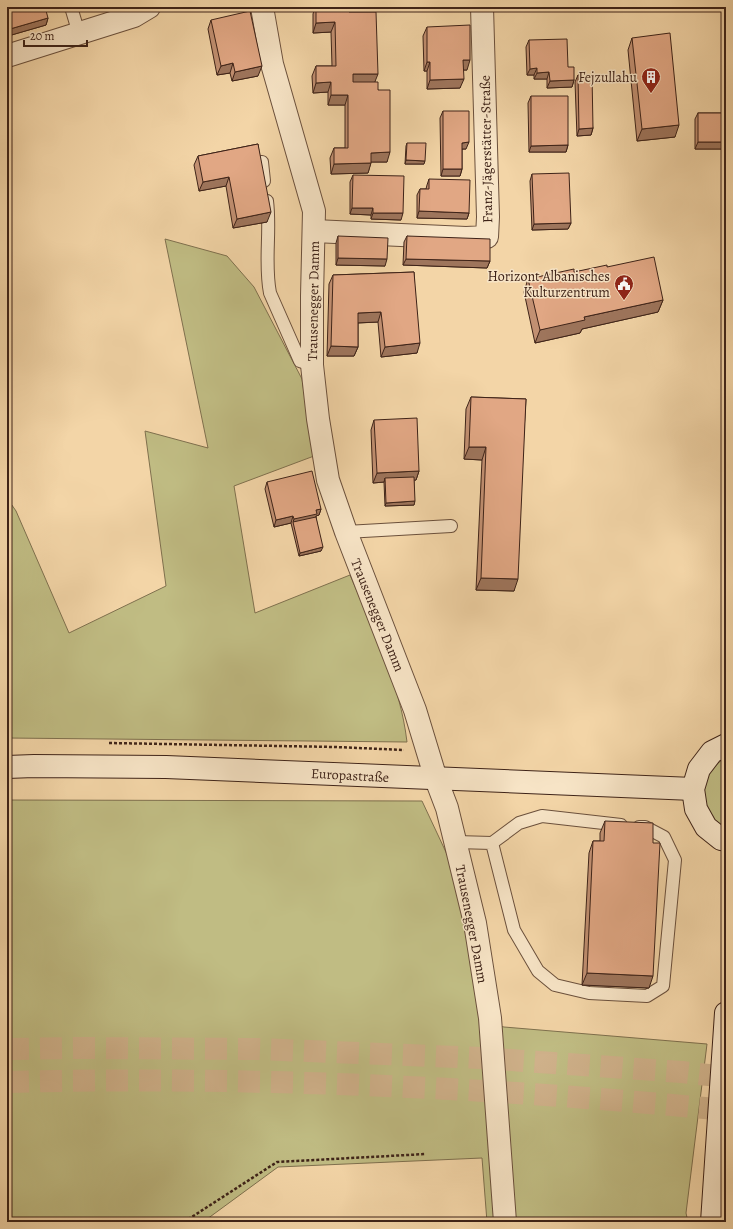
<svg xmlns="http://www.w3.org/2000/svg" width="733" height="1229" font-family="Alegreya,serif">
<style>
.green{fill:#c0bc83;stroke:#7f704e}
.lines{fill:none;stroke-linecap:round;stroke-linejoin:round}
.highway-tunnel{stroke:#cfb18a;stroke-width:22;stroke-dasharray:22 11;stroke-linecap:butt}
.lane-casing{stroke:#6b503c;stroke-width:14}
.street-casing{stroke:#6b503c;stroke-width:24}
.secondary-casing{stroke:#3e2318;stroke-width:24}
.path{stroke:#3e2318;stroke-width:2.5;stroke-dasharray:3 2;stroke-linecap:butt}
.lane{stroke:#f7e4c6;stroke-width:12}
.street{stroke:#f7e4c6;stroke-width:22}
.secondary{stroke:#f7e4c6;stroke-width:22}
.wall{fill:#c29072;stroke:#3e2318}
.shaded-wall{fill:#9e755c;stroke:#3e2318}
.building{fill:#e1a784;stroke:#3e2318}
.labels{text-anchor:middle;stroke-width:3;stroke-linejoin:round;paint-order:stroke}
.poi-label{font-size:14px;fill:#3e2318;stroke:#f7e4c6;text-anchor:end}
.street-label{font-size:14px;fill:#3e2318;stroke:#f7e4c6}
</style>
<rect width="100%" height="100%" fill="#f3d5a7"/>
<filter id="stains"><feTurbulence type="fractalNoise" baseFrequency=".005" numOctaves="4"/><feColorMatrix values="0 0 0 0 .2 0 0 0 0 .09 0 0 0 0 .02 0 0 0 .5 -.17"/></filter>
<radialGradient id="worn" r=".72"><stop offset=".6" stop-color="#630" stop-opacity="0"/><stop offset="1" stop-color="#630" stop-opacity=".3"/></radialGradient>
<g class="green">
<path d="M165,239L227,256L254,287L302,379L314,456L234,486L255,613L350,575C373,629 400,683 407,742L7,738V498L16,511L69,633L166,586L145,431L208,448Z"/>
<path d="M726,757V831C711,820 708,816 705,798C705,795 703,790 704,786C706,773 716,764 726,757Z"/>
<polygon points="7,800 422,801 452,865 483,1022 504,1027 707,1044 686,1213 688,1222 487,1222 482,1158 278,1167 203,1222 7,1222"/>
</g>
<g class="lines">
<g class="highway-tunnel">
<polyline points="7,1049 73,1048 258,1049 482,1058 682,1072 726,1077"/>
<path d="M7,1082C247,1076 487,1087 726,1110"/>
</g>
<defs>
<g id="lane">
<polyline points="71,7 79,34"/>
<polyline points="262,162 264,181"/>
<path d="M267,201C271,232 264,263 270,293L300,361L312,365"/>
<polyline points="346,532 451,526"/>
<polyline points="456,842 492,843 514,930 538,971 555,985 589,993 647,996 663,986 675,860 664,837 645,827 639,827"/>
<polyline points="492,843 519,823 542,816 621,825"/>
</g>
<g id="street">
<polyline points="262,7 272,64 314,211 312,296 312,365 318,419 328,480 346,532 415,710 436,779 447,808 475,923 490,1018 505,1222"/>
<polyline points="7,56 134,16 149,7"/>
<polyline points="314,231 466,238 487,237 488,217 482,7"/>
</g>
<g id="secondary">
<polyline points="726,745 712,752 699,769 693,789 696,809 706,827 721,839 726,840"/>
<polyline points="7,767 34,766 166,767 693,789"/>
<polyline points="712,1222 726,1013"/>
</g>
</defs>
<use href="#lane" class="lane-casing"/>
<use href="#street" class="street-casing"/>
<use href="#secondary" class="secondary-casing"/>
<g class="path">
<polyline points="109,743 336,747 404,750"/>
<polyline points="184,1222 277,1162 426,1154"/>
</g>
<use href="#lane" class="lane"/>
<use href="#street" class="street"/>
<use href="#secondary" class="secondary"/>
</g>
<g class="wall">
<polygon points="7,7 48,18 46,25 8,36 7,32"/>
<polygon points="315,7 349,7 349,12 378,90 387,162 371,162 368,173 331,174 330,158 334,148 345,148 345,105 328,105 328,92 313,93 312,76 316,66 332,66 331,32 313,33 313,14"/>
<polygon points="211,20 258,76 232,81 230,73 217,75 208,29"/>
<polygon points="427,27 467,70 463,70 460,88 427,89 427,71 424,71 423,36"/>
<polygon points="632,38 675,137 637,141 628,50"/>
<polygon points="529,40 568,67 574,80 572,87 547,88 547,79 534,79 534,75 527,75 526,47"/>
<polygon points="578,75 593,128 591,135 577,136 575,82"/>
<polygon points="531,96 568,145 566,152 529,152 528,103"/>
<polygon points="443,111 466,149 462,149 462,169 460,176 441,176 440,118"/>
<polygon points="698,113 726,113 726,149 695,149 695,119"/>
<polygon points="407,143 424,164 405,164 406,146"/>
<polygon points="258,144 267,222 233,228 226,186 199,191 194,165 198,156"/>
<polygon points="532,174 571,223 568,229 532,230 530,181"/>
<polygon points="353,175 401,220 371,219 371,215 350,214 350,182"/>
<polygon points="429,179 469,213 467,219 417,218 417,195 420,189 426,189 427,185"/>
<polygon points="338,236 385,266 336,265 336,243"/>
<polygon points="407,236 490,261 487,268 403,265 404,242"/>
<polygon points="607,267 663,300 658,312 582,329 580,333 535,343 524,292 528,279"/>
<polygon points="414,272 417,353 381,357 378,322 358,323 358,347 354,356 327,356 329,284 333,275"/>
<polygon points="471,397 526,399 514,591 476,590 482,460 464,459 466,409"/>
<polygon points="374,420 419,471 416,480 414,480 414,505 385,506 384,482 373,483 371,430"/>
<polygon points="267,482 321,509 319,515 316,516 316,517 321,551 299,556 291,523 274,527 265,489"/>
<polygon points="605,821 649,988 582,985 589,853 593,841 600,841 600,833"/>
</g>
<g class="shaded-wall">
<polygon points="428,7 452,7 428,9"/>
<polygon points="48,18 46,25 8,36 10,29"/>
<polygon points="335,22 331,32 313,33 316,23"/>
<polygon points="463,60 470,60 467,70 460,70"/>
<polygon points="427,62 430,62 427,71 424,71"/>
<polygon points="233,63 230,73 217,75 221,66"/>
<polygon points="262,66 258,76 232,81 235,72"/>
<polygon points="537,68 534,75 527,75 530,69"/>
<polygon points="549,72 547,79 534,79 537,73"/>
<polygon points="353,74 378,74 374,84 349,84"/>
<polygon points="464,79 460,88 427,89 430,80"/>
<polygon points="574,80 572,87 547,88 550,81"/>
<polygon points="331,82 328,92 313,93 316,83"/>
<polygon points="331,95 348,95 345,105 328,105"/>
<polygon points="679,125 675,137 637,141 642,129"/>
<polygon points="593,128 591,135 577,136 579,129"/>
<polygon points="469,142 466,149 460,149 462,143"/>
<polygon points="698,142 726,142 726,149 695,149"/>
<polygon points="568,145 566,152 529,152 531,146"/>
<polygon points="390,152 387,162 368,162 371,153"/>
<polygon points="406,160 425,161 424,164 405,164"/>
<polygon points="371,163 368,173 331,174 334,164"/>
<polygon points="443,169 462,169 460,176 441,176"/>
<polygon points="229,177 226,186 199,191 203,182"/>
<polygon points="352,208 373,208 371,215 350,214"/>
<polygon points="419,211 469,213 467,219 417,218"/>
<polygon points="271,212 267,222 233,228 237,219"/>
<polygon points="373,213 403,213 401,220 371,219"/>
<polygon points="571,223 568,229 532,230 534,224"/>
<polygon points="338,258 387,259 385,266 336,265"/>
<polygon points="406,259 490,261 487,268 403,265"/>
<polygon points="663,300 658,312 582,329 580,333 535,343 540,330 584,317"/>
<polygon points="381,312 378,322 355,323 358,313"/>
<polygon points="420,343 417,353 381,357 385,347"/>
<polygon points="331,346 358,347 354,356 327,356"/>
<polygon points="469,447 486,447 482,460 464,459"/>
<polygon points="419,471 416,480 385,482 385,478 384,482 373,483 377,473"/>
<polygon points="415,501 414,505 385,506 386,503"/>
<polygon points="321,509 319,515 316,516 314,521 293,522 294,519 316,510"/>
<polygon points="293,516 291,523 274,527 276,520"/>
<polygon points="323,547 321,551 299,556 300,553"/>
<polygon points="481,578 518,579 514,591 476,590"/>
<polygon points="587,973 653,976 649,988 582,985"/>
</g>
<g class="building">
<polygon points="7,7 45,7 48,18 10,29 7,17"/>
<polygon points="316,7 349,7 349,12 376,12 378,74 353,74 353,82 378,82 378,90 390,90 390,152 371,153 371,163 334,164 334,148 348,148 348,95 331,95 331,82 316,83 316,66 336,66 335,22 316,23"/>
<polygon points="250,11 262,66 235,72 233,63 221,66 211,20"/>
<polygon points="470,25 470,60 463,60 464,79 430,80 430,62 427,62 427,27"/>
<polygon points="670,33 679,125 642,129 632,38"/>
<polygon points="567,39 568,67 574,67 574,80 550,81 549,72 537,73 537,68 530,69 529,40"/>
<polygon points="578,75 592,75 593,128 579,129"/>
<polygon points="531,96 568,96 568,145 531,146"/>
<polygon points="443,111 469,111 469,142 462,143 462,169 443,169"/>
<rect x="698" y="113" width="28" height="29"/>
<polygon points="407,143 426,143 425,161 406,160"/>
<polygon points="258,144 271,212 237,219 229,177 203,182 198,156"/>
<polygon points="569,173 571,223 534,224 532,174"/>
<polygon points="353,175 404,176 403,213 373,213 373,208 352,208"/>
<polygon points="429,179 470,180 469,213 419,211 420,189 429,189"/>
<polygon points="338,236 388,238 387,259 338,258"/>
<polygon points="407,236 490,239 490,261 406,259"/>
<polygon points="654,257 663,300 584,317 585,320 540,330 528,279 574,269 574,272 607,265 607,267"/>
<polygon points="414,272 420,343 385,347 381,312 358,313 358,347 331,346 333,275"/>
<polygon points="471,397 526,399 518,579 481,578 486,447 469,447"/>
<polygon points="417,418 419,471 377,473 374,420"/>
<polygon points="312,471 321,509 316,510 317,514 294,519 293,516 276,520 267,482"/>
<polygon points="414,477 415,501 386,503 385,478"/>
<polygon points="316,517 323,547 300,553 293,522"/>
<polygon points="605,821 653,823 653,843 660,843 653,976 587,973 593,841 604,841"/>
</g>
<defs>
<symbol id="building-pin" viewBox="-11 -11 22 30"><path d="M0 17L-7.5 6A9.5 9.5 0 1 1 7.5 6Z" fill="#8f2418" stroke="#f7e4c6"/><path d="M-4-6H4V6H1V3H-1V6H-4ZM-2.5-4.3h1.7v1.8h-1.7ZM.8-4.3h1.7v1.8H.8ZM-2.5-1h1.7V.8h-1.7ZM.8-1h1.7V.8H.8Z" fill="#fff"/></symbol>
<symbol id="civic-pin" viewBox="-11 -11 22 30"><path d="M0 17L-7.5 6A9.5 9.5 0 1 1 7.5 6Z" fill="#8f2418" stroke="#f7e4c6"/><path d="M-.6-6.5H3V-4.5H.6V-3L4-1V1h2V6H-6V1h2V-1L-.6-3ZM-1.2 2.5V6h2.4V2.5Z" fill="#fff"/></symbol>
</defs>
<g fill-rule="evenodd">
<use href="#building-pin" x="640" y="66" width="22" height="30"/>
<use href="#civic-pin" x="613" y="273" width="22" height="30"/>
</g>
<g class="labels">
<g class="poi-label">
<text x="637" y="82">Fejzullahu</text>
<text x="610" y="281">Horizont Albanisches<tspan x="610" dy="16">Kulturzentrum</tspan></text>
</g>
<g class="street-label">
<text transform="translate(486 149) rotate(-91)" y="5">Franz-Jägerstätter-Straße</text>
<text transform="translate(313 301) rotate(-89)" y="5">Trausenegger Damm</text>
<text transform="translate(378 615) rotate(68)" y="5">Trausenegger Damm</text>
<text transform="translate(350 775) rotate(3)" y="5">Europastraße</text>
<text transform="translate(472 924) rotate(79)" y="5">Trausenegger Damm</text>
</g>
</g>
<rect width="733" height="1229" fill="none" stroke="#f3d5a7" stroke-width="24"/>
<rect x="8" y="8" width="717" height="1213" fill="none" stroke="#3e2318" stroke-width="2"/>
<rect x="12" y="12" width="709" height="1205" fill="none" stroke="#3e2318"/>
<path d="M24 40v6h63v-6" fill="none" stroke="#3e2318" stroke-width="2"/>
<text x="30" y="40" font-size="12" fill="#3e2318" stroke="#f7e4c6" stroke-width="3" paint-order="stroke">20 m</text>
<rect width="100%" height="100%" filter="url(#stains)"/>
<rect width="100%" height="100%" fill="url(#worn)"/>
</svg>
